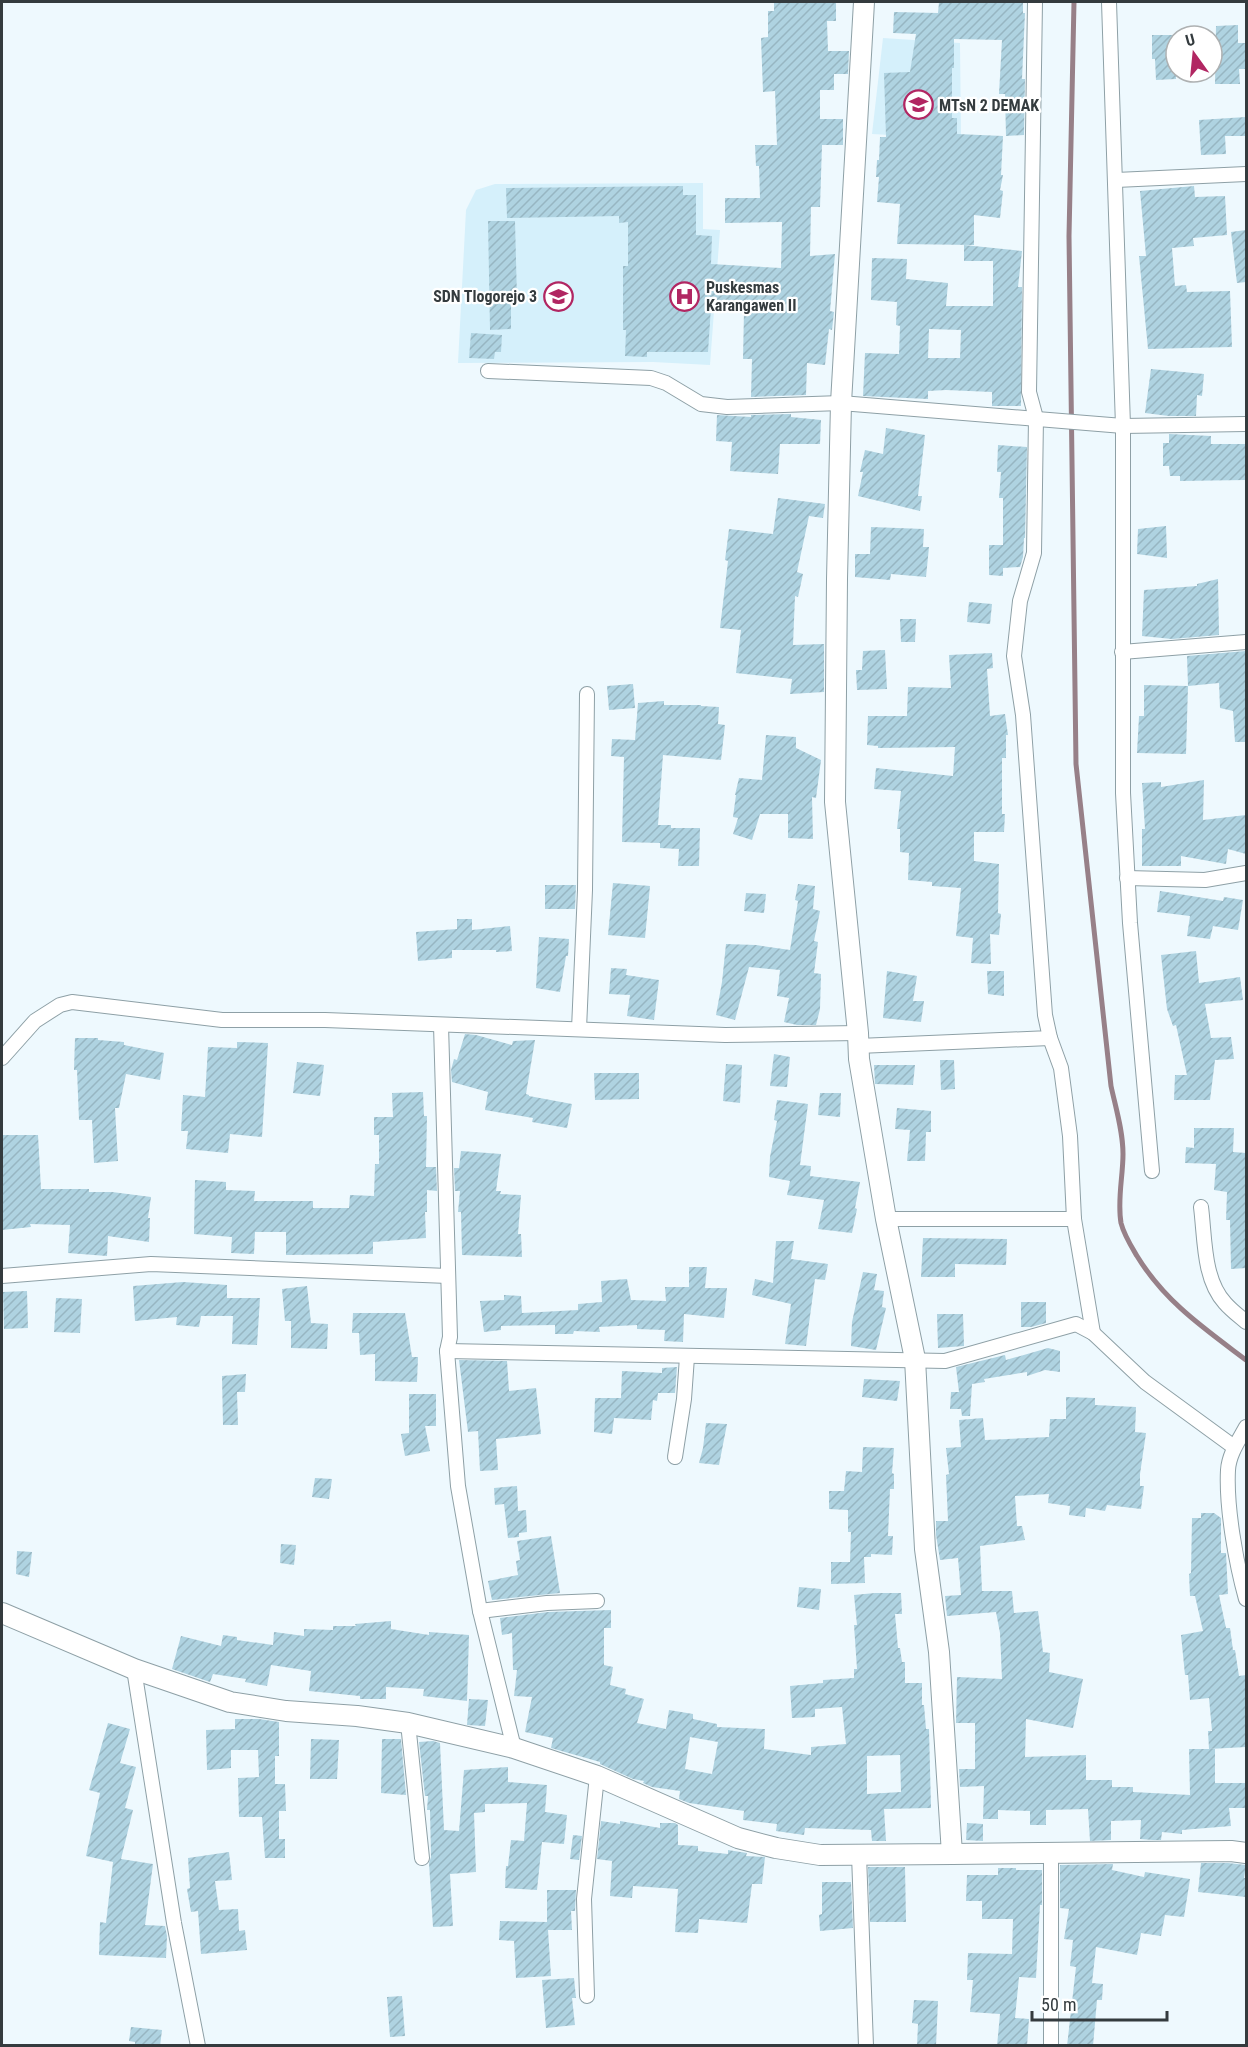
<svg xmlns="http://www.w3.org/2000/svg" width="1248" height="2047" font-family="'Roboto Condensed',sans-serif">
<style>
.built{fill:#d5f0fb}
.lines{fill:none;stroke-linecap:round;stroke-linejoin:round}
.stream{stroke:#978088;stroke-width:5}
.building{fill:url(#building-hatch);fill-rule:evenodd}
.minor-casing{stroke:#8ea0a6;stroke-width:16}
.secondary-casing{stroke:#8ea0a6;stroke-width:22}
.minor{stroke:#fff;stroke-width:14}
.secondary{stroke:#fff;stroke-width:20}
.labels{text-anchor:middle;stroke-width:4.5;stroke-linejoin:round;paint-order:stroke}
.poi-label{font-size:16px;font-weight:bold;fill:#343b3e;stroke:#fff;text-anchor:start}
</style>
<defs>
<pattern id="building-hatch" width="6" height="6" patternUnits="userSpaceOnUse" patternTransform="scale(1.5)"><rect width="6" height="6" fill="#afd3e1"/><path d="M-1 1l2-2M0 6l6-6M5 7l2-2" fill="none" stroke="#97b6c2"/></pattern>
</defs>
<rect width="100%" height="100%" fill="#eef9fe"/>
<g class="built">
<polygon points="883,38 960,43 961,139 872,134"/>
<polygon points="703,183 703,229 720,230 710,365 653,362 458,363 466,210 476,190 495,184"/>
</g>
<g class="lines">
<path class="stream" d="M1074,2L1069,236L1076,764L1111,1086C1116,1109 1123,1131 1123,1154C1123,1177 1117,1200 1121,1223C1124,1235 1131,1246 1137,1256C1165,1302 1205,1329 1246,1360"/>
</g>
<g class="building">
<polygon points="774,2 836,2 836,21 827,21 828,51 849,51 848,74 834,74 834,90 820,90 820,119 843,119 843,145 822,145 820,207 811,207 810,256 835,254 830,311 834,312 832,330 829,329 825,365 807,363 806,395 751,397 752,359 743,359 744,311 711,307 708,352 647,352 647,357 625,356 626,330 623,330 623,266 628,266 628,222 619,223 619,216 507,218 506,188 683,186 683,195 696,195 696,235 712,236 711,264 781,268 782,222 725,223 725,198 760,198 759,166 756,166 755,145 777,145 775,91 763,92 761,38 768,37 768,11 774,11"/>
<polygon points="939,2 1023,2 1023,13 1025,13 1022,79 1025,79 1024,135 1006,136 1005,94 999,94 1002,40 954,39 954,68 952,68 952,118 957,118 957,134 1003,136 1001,175 1003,175 1000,190 1003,191 1000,218 974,215 974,245 897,244 900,204 877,202 879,177 876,177 877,160 879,160 880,137 886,137 884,73 910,72 916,34 893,33 894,12 938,13"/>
<polygon points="1238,25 1238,43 1246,43 1246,69 1239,69 1240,84 1215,84 1216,26"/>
<polygon points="1152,35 1176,35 1176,79 1156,80 1155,59 1152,59"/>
<polygon points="1246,117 1246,136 1225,136 1226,154 1201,155 1199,120"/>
<polygon points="1194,186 1195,197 1225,196 1227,235 1193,238 1194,246 1172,248 1175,286 1186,285 1187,292 1230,291 1232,347 1148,349 1139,256 1146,256 1140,191"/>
<polygon points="488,221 515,221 517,299 511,299 511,329 490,330"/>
<polygon points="1246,230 1246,282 1237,283 1231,232"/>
<path d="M964,245L1022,251L1018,287H1022L1021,406H992V392L946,390L928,391V399L863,396L865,353L899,354L900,326L896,325L897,302L871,300L872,258L907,259L906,279L948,283L946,306H993V261H964ZM929,329L961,330L960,358H928Z"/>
<polygon points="471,333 502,335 501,352 495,352 494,359 469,358"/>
<polygon points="1151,369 1204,374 1202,396 1197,395 1196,416 1169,416 1145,413"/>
<polygon points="791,414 791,417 821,420 820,444 780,444 778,474 730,471 732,442 716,441 717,415 751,417 751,415"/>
<polygon points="886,428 925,435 918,496 922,496 920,511 858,496 863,472 860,472 865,450 883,454"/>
<polygon points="1169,434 1211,436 1211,444 1246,444 1246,480 1180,481 1180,476 1170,476 1169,466 1163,466 1163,443 1169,443"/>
<polygon points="998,445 1027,447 1025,538 1024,538 1023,557 1020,567 1003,568 1003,576 989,575 989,545 1003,545 1003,498 999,498 1001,472 997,472"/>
<polygon points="778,498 825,504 823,518 809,516 797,572 803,574 798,597 795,596 793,645 824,644 824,692 790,694 792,679 736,673 741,630 720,628 728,561 725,560 729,529 773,534"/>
<polygon points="1166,526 1167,558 1137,554 1138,529"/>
<polygon points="871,527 924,529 923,547 929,547 926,577 891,574 890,580 855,577 855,554 870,554"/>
<polygon points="1218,579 1219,635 1172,639 1142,636 1144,590 1197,586 1197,584"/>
<polygon points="969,602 992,604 990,624 967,622"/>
<polygon points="900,619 916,619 915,642 901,642"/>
<polygon points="885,650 887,689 857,690 856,670 862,670 863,651"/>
<polygon points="1246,651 1246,742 1235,742 1233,711 1220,708 1219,683 1188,686 1187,656"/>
<polygon points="992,653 993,668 987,669 990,716 1005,714 1008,735 1006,735 1006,758 1002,758 1002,814 1005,814 1004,832 974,832 974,861 999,864 998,913 1001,914 999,935 990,934 991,964 971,963 973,938 956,936 961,888 932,886 932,882 908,880 909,853 900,852 900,829 897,829 901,791 874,789 876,768 953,776 955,747 878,748 878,746 867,745 868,716 907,716 908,687 951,688 949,655"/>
<polygon points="633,684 635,708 609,710 607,686"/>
<polygon points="1144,685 1188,686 1186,754 1137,753 1139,716 1144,716"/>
<polygon points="664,701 664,705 701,705 701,706 719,707 718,724 725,725 721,760 663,755 658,825 671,825 671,828 700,828 699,866 678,866 679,849 660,848 660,843 622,842 624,757 611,756 612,739 635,740 638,703"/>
<polygon points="766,735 796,737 796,748 821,760 816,798 812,797 813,839 788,838 788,814 760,814 752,840 733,834 738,818 733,817 736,795 735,795 739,778 762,780"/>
<polygon points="1204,780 1203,820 1246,815 1246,854 1228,849 1226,864 1181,856 1181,866 1142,866 1142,829 1145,829 1142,783 1161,782 1161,787"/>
<polygon points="613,883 650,886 645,938 608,935"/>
<polygon points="798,884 815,886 813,909 820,911 814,941 818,942 814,973 821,974 820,1009 816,1025 797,1025 784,1022 789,998 777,996 780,970 749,967 735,1020 716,1015 722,982 726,944 756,945 790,950 798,901 795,900"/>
<polygon points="545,885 576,885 575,909 545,909"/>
<polygon points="1160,891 1223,901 1224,897 1243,900 1238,930 1213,926 1210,939 1187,936 1190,916 1157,912"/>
<polygon points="746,893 766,894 764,913 744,911"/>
<polygon points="457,919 472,919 472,930 510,926 512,951 496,952 496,950 452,950 452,958 418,961 416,932 457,929"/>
<polygon points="539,937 569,939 568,956 566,956 560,992 536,988"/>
<polygon points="1196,951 1199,983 1240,977 1243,1000 1205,1004 1211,1038 1231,1037 1234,1059 1215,1060 1210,1100 1174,1100 1175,1075 1187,1075 1176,1025 1173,1026 1167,1009 1161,955"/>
<polygon points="611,968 627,969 626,975 659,980 654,1020 627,1016 630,995 609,994"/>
<polygon points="887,971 917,976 913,1001 924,1001 921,1022 883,1018"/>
<polygon points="987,971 1004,971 1004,996 988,994"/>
<polygon points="465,1034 476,1035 512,1045 513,1041 535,1040 526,1094 529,1095 529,1096 572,1104 567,1128 532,1122 533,1118 485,1110 488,1092 452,1082 451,1070 454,1059 457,1060"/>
<polygon points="75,1038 98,1038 98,1040 124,1042 124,1045 164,1053 160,1080 126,1074 119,1108 115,1108 118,1161 94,1163 92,1120 79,1120 77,1070 74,1070"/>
<polygon points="237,1042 268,1043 262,1137 230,1134 228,1153 186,1149 188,1131 181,1131 183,1095 205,1097 208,1047 237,1048"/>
<polygon points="774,1054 790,1057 787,1087 770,1086"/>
<polygon points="940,1060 954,1060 955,1089 941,1090"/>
<polygon points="297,1062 324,1065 320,1096 293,1093"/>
<polygon points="726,1064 742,1065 740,1103 723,1101"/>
<polygon points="874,1065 915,1065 913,1085 875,1084"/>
<polygon points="594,1073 639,1073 639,1099 595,1100"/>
<polygon points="423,1092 424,1116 427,1116 426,1167 436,1167 437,1191 427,1190 427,1212 425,1212 426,1238 373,1242 373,1254 286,1255 286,1232 255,1232 254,1254 231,1253 232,1237 194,1234 195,1180 226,1182 226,1190 255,1191 254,1201 313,1201 313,1208 349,1208 350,1195 374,1196 375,1164 379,1164 379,1135 374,1135 374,1117 393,1117 392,1093"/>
<polygon points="820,1093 841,1093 840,1117 818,1115"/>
<polygon points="777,1100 808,1104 800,1165 811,1166 810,1176 860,1182 855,1208 857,1209 852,1233 818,1229 824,1200 787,1195 790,1181 769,1177 770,1157 777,1121 774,1120"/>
<polygon points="897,1108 931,1111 931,1132 926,1132 925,1161 907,1161 910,1130 895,1129"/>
<polygon points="1194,1128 1234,1128 1233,1152 1246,1153 1246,1268 1231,1269 1230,1220 1226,1220 1227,1192 1214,1190 1216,1164 1185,1163 1186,1147 1194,1148"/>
<polygon points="2,1135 38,1135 41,1189 89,1189 89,1192 112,1192 151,1197 148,1218 150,1218 149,1242 108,1236 107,1256 68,1253 70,1225 30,1224 31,1227 2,1230"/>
<polygon points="461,1151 501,1154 496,1191 501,1191 500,1194 521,1195 518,1234 521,1234 522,1257 462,1255 461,1212 458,1212 460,1191 455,1191 454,1168 459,1168"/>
<polygon points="923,1238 1007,1239 1006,1265 955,1264 955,1277 921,1277"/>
<polygon points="776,1241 794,1241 791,1259 828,1264 825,1280 815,1279 806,1346 785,1344 791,1304 752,1295 755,1279 773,1283"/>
<polygon points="689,1267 707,1267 705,1288 727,1288 724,1318 684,1314 683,1342 664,1341 665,1330 637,1329 637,1325 599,1327 600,1332 574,1331 573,1334 555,1334 555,1325 501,1326 501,1330 484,1332 480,1301 504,1300 504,1295 521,1296 522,1313 578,1310 578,1304 602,1302 601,1281 627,1279 631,1300 666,1301 665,1287 689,1287"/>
<polygon points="863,1272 877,1274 874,1290 884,1291 882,1307 886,1308 876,1350 851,1346 852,1322"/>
<polygon points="183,1282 227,1285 227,1298 260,1298 257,1345 232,1344 233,1316 201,1316 199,1327 176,1325 177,1317 135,1321 133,1286"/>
<polygon points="307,1286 311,1323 328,1324 327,1349 291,1348 291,1321 285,1321 282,1289"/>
<polygon points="27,1291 28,1328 4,1329 3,1292"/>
<polygon points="56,1298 82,1299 80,1333 54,1332"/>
<polygon points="1021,1302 1046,1302 1046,1323 1031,1327 1021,1327"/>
<polygon points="353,1313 405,1313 412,1357 418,1357 417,1382 375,1381 375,1354 360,1355 359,1333 352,1333"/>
<polygon points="937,1314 963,1314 964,1346 938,1348"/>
<polygon points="1048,1348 1060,1351 1060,1372 1045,1370 1027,1376 1027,1372 984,1379 985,1382 972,1384 970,1416 962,1416 961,1409 950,1409 951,1392 959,1392 956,1367 1005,1355 1006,1360"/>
<polygon points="459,1360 507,1361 509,1391 536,1388 541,1434 496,1439 498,1470 480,1471 478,1431 468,1432"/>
<polygon points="677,1367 675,1393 658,1393 657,1401 653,1400 651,1420 614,1418 612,1434 594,1432 595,1398 621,1398 622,1371 662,1373 662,1368"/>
<polygon points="246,1374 245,1392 237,1392 238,1425 223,1425 222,1376"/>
<polygon points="864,1379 900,1381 897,1401 862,1397"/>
<polygon points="409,1394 436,1394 436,1426 425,1426 430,1451 405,1456 401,1434 409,1433"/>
<polygon points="1066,1397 1095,1398 1095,1405 1136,1407 1135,1432 1146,1433 1140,1474 1140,1486 1144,1486 1141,1509 1107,1505 1105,1511 1086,1508 1085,1517 1069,1515 1070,1506 1048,1503 1049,1494 1015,1496 1017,1526 1022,1526 1025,1540 980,1546 982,1591 1012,1591 1014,1613 1038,1611 1043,1652 1050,1653 1049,1672 1083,1679 1073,1728 1026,1719 1025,1757 1086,1755 1086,1780 1112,1780 1112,1787 1133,1787 1133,1792 1190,1795 1189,1749 1215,1749 1215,1783 1246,1783 1246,1808 1229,1808 1231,1826 1182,1830 1182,1834 1162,1832 1161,1840 1153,1840 1140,1839 1141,1820 1111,1821 1111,1840 1090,1841 1088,1809 1046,1810 1046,1825 1030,1825 1030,1811 998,1810 998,1819 983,1819 984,1786 960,1787 959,1769 975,1769 975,1723 956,1723 957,1677 1002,1679 1000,1633 996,1612 947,1616 945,1596 961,1595 958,1558 940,1560 936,1535 936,1521 948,1521 946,1475 949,1474 946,1448 961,1447 959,1420 983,1418 985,1440 1049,1437 1050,1419 1066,1419"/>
<polygon points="706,1423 727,1424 719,1465 699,1463 703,1448"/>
<polygon points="863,1447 894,1448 892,1473 894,1474 894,1489 890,1489 888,1536 893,1536 892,1555 871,1554 871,1557 864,1557 865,1583 831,1584 831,1562 850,1562 851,1532 848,1532 848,1510 829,1509 829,1491 844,1491 846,1471 862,1472"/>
<polygon points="315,1478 332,1479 329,1499 312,1497"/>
<polygon points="517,1486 518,1511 526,1510 527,1532 519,1533 519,1537 508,1538 504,1504 495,1505 494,1488"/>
<polygon points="1201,1513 1214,1513 1221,1518 1221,1553 1226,1553 1228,1594 1219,1595 1226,1628 1230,1628 1233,1650 1235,1650 1239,1676 1246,1675 1246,1747 1209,1749 1208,1731 1212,1731 1209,1698 1190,1700 1188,1675 1185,1675 1181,1635 1203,1631 1195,1596 1190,1596 1189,1574 1191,1573 1192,1518 1201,1518"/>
<polygon points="551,1536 560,1593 492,1600 488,1581 518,1575 516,1561 520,1560 517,1541"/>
<polygon points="281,1544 296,1545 294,1565 280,1563"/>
<polygon points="17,1551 32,1552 29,1577 16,1574"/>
<polygon points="799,1587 821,1589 819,1610 797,1607"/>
<path d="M875,1593H901L902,1614H895L898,1648H900L902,1662H905V1683H922V1705H924L926,1729H929L931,1808L884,1809L886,1841H872L871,1830L805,1828L804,1835L776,1831L777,1824L743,1820L744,1811L689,1803L679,1799L680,1791L652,1787L643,1783L644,1781L633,1779L600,1764V1762L551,1748L553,1738L525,1732L532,1697L514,1696L517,1670H513L512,1633L502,1635L500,1618L548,1612L611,1610V1628H604V1665L613,1667L610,1685L626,1689L625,1694L644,1699L637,1723L666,1729L669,1710L693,1714V1719L717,1724V1727L765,1729L764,1749L811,1755V1747L846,1744L842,1707L815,1709V1717L792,1718L790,1686L823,1683V1680L854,1678V1669H857L854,1625H857L854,1595ZM690,1737L718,1742L712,1774L685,1769ZM900,1755L901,1792L867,1794V1756Z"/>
<polygon points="391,1621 391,1629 429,1635 429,1632 469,1635 467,1701 423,1696 424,1689 386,1687 386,1699 360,1699 360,1696 309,1691 311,1671 271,1665 267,1686 245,1682 246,1679 213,1674 210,1682 172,1669 181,1636 221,1646 223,1635 237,1637 237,1640 273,1645 274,1632 304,1636 304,1629 333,1630 333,1626 356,1626 355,1624"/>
<polygon points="469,1699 488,1700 485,1726 467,1725"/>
<polygon points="235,1719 259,1719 279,1722 279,1756 275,1756 275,1784 285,1784 286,1811 279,1811 279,1839 285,1839 285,1858 265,1858 262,1817 239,1817 238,1778 259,1777 258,1750 231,1750 231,1768 207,1770 206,1730 235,1729"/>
<polygon points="108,1723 130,1729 120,1763 136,1767 125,1808 133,1810 121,1859 153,1864 145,1925 165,1926 167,1936 166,1958 99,1955 100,1922 106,1923 113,1862 86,1856 100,1793 89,1790"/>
<polygon points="311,1739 339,1740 337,1779 310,1779"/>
<polygon points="382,1739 401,1739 406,1795 381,1793"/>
<polygon points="433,1741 440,1743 444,1830 459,1831 464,1770 508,1767 508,1782 547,1785 545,1812 567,1815 564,1844 542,1842 537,1890 505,1888 506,1866 508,1866 511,1840 524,1841 527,1803 485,1804 485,1812 474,1813 476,1872 450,1874 453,1926 433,1927 429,1863 431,1857 430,1810 427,1810 428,1796 425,1796 419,1742"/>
<polygon points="601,1821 620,1824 620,1821 660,1828 660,1823 675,1823 678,1825 678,1845 698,1846 698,1851 728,1854 728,1850 747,1853 746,1856 765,1857 762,1884 752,1884 747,1923 699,1919 698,1933 675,1932 678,1889 633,1886 632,1898 610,1896 612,1861 597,1859"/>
<polygon points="967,1823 983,1824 983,1841 966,1840"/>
<polygon points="573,1835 582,1836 579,1860 570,1859"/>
<polygon points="229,1852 232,1880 215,1881 219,1910 238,1909 239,1931 245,1930 247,1950 201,1954 198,1911 191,1912 187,1889 190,1888 188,1858"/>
<polygon points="1201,1863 1228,1863 1246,1865 1244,1878 1246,1878 1246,1897 1198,1892"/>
<polygon points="1113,1864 1112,1870 1144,1877 1145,1872 1190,1879 1184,1917 1165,1915 1161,1936 1141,1933 1137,1955 1096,1947 1092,1983 1103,1984 1102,2000 1097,2000 1093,2046 1067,2046 1076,1967 1070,1966 1073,1940 1064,1939 1069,1909 1060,1908 1060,1865"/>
<polygon points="868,1867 905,1867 906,1922 870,1922"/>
<polygon points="998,1868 1016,1868 1016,1870 1042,1870 1042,1905 1040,1905 1036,1978 1019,1977 1015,2018 1029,2019 1027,2046 997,2046 1000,2014 970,2012 973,1980 967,1980 968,1953 1012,1954 1013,1919 982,1919 982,1901 966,1901 967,1875 998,1875"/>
<polygon points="822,1882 851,1882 853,1928 820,1931 819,1915 822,1914"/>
<polygon points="547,1890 576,1890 575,1911 571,1911 572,1930 548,1930 551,1976 516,1978 514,1941 499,1940 500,1921 547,1922"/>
<polygon points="574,1978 576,1998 572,1998 575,2025 546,2028 542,1980"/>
<polygon points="402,1996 405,2036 390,2037 387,1997"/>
<polygon points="914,2000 938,2001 936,2046 917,2046 918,2024 912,2023"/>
<polygon points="131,2027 162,2030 160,2046 135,2046 135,2042 129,2041"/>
</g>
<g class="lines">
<defs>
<g id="minor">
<polyline points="1109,2 1123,426 1123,793 1130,923 1152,1171"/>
<polyline points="1116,180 1246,174"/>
<polyline points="488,371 651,378 666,383 701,404 727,407 841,403 1123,426 1246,424"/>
<polyline points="1122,652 1246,642"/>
<polyline points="1127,878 1205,880 1246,873"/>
<polyline points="441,1025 450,1337 447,1351 458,1486 480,1611 514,1748"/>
<polyline points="579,1029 585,890 587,694"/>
<polyline points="1050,1038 1061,1068 1070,1136 1074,1219 1093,1333"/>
<polyline points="858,1046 1050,1038 1045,1015 1023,715 1014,656 1020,601 1034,553 1036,418 1029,392 1035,2"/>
<polyline points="2,1058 35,1021 60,1005 72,1002 222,1020 325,1020 725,1035 858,1033"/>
<path d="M1201,1207C1205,1238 1203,1279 1225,1303C1231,1310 1239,1316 1246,1322"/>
<polyline points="886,1219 1074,1219"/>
<polyline points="2,1276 151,1264 448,1276"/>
<polyline points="447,1351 945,1361 1076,1324 1093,1333 1145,1382 1234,1447"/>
<path d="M1246,1427C1239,1440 1229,1454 1228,1470C1226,1507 1236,1563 1246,1599"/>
<polyline points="675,1457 684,1399 687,1357"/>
<polyline points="480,1611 547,1603 597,1601"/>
<polyline points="134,1669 174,1923 198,2046"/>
<polyline points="408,1723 422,1858"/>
<polyline points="1051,1853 1051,2046"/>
<polyline points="859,1855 866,2046"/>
<polyline points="587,1996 584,1899 597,1776"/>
</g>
<g id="secondary">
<polyline points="2,1613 134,1669 230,1702 286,1711 357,1716 408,1723 514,1748 597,1776 738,1838 776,1848 820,1855 952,1854 939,1652 925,1549 915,1359 886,1219 859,1059 858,1033 835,802 837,579 841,403 864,2"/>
<polyline points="952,1854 1231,1851 1246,1853"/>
</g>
</defs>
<use href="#minor" class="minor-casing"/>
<use href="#secondary" class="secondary-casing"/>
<use href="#minor" class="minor"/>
<use href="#secondary" class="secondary"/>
</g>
<defs>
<symbol id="school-ring" viewBox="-11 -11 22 22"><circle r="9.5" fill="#fff" stroke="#b12662" stroke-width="1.5"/><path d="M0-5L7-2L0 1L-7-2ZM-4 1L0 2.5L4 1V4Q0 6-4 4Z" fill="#b12662"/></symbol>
<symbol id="hospital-ring" viewBox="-11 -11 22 22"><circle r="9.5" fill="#fff" stroke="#b12662" stroke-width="1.5"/><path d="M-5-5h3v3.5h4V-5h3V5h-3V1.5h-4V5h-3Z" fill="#b12662"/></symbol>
</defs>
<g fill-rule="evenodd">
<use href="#school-ring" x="902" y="88" width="33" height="33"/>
<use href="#school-ring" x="542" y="280" width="33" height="33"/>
<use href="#hospital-ring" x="668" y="280" width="33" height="33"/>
</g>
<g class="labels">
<g class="poi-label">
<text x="939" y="111">MTsN 2 DEMAK</text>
<text x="706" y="293">Puskesmas<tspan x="706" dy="18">Karangawen II</tspan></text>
<text x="537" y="302" text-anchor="end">SDN Tlogorejo 3</text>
</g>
</g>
<rect width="1248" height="2047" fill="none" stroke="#343b3e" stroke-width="6"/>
<g transform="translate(1194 54) rotate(345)"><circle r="28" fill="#ffffff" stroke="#aeb1b2" stroke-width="1.5"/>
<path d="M0-4.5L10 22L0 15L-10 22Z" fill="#b12662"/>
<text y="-9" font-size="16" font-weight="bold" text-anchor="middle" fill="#343b3e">U</text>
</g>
<path d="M1032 2011v9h135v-9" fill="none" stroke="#343b3e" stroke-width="3"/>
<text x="1041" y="2011" font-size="18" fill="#343b3e" stroke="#ffffff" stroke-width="4.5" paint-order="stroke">50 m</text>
</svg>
